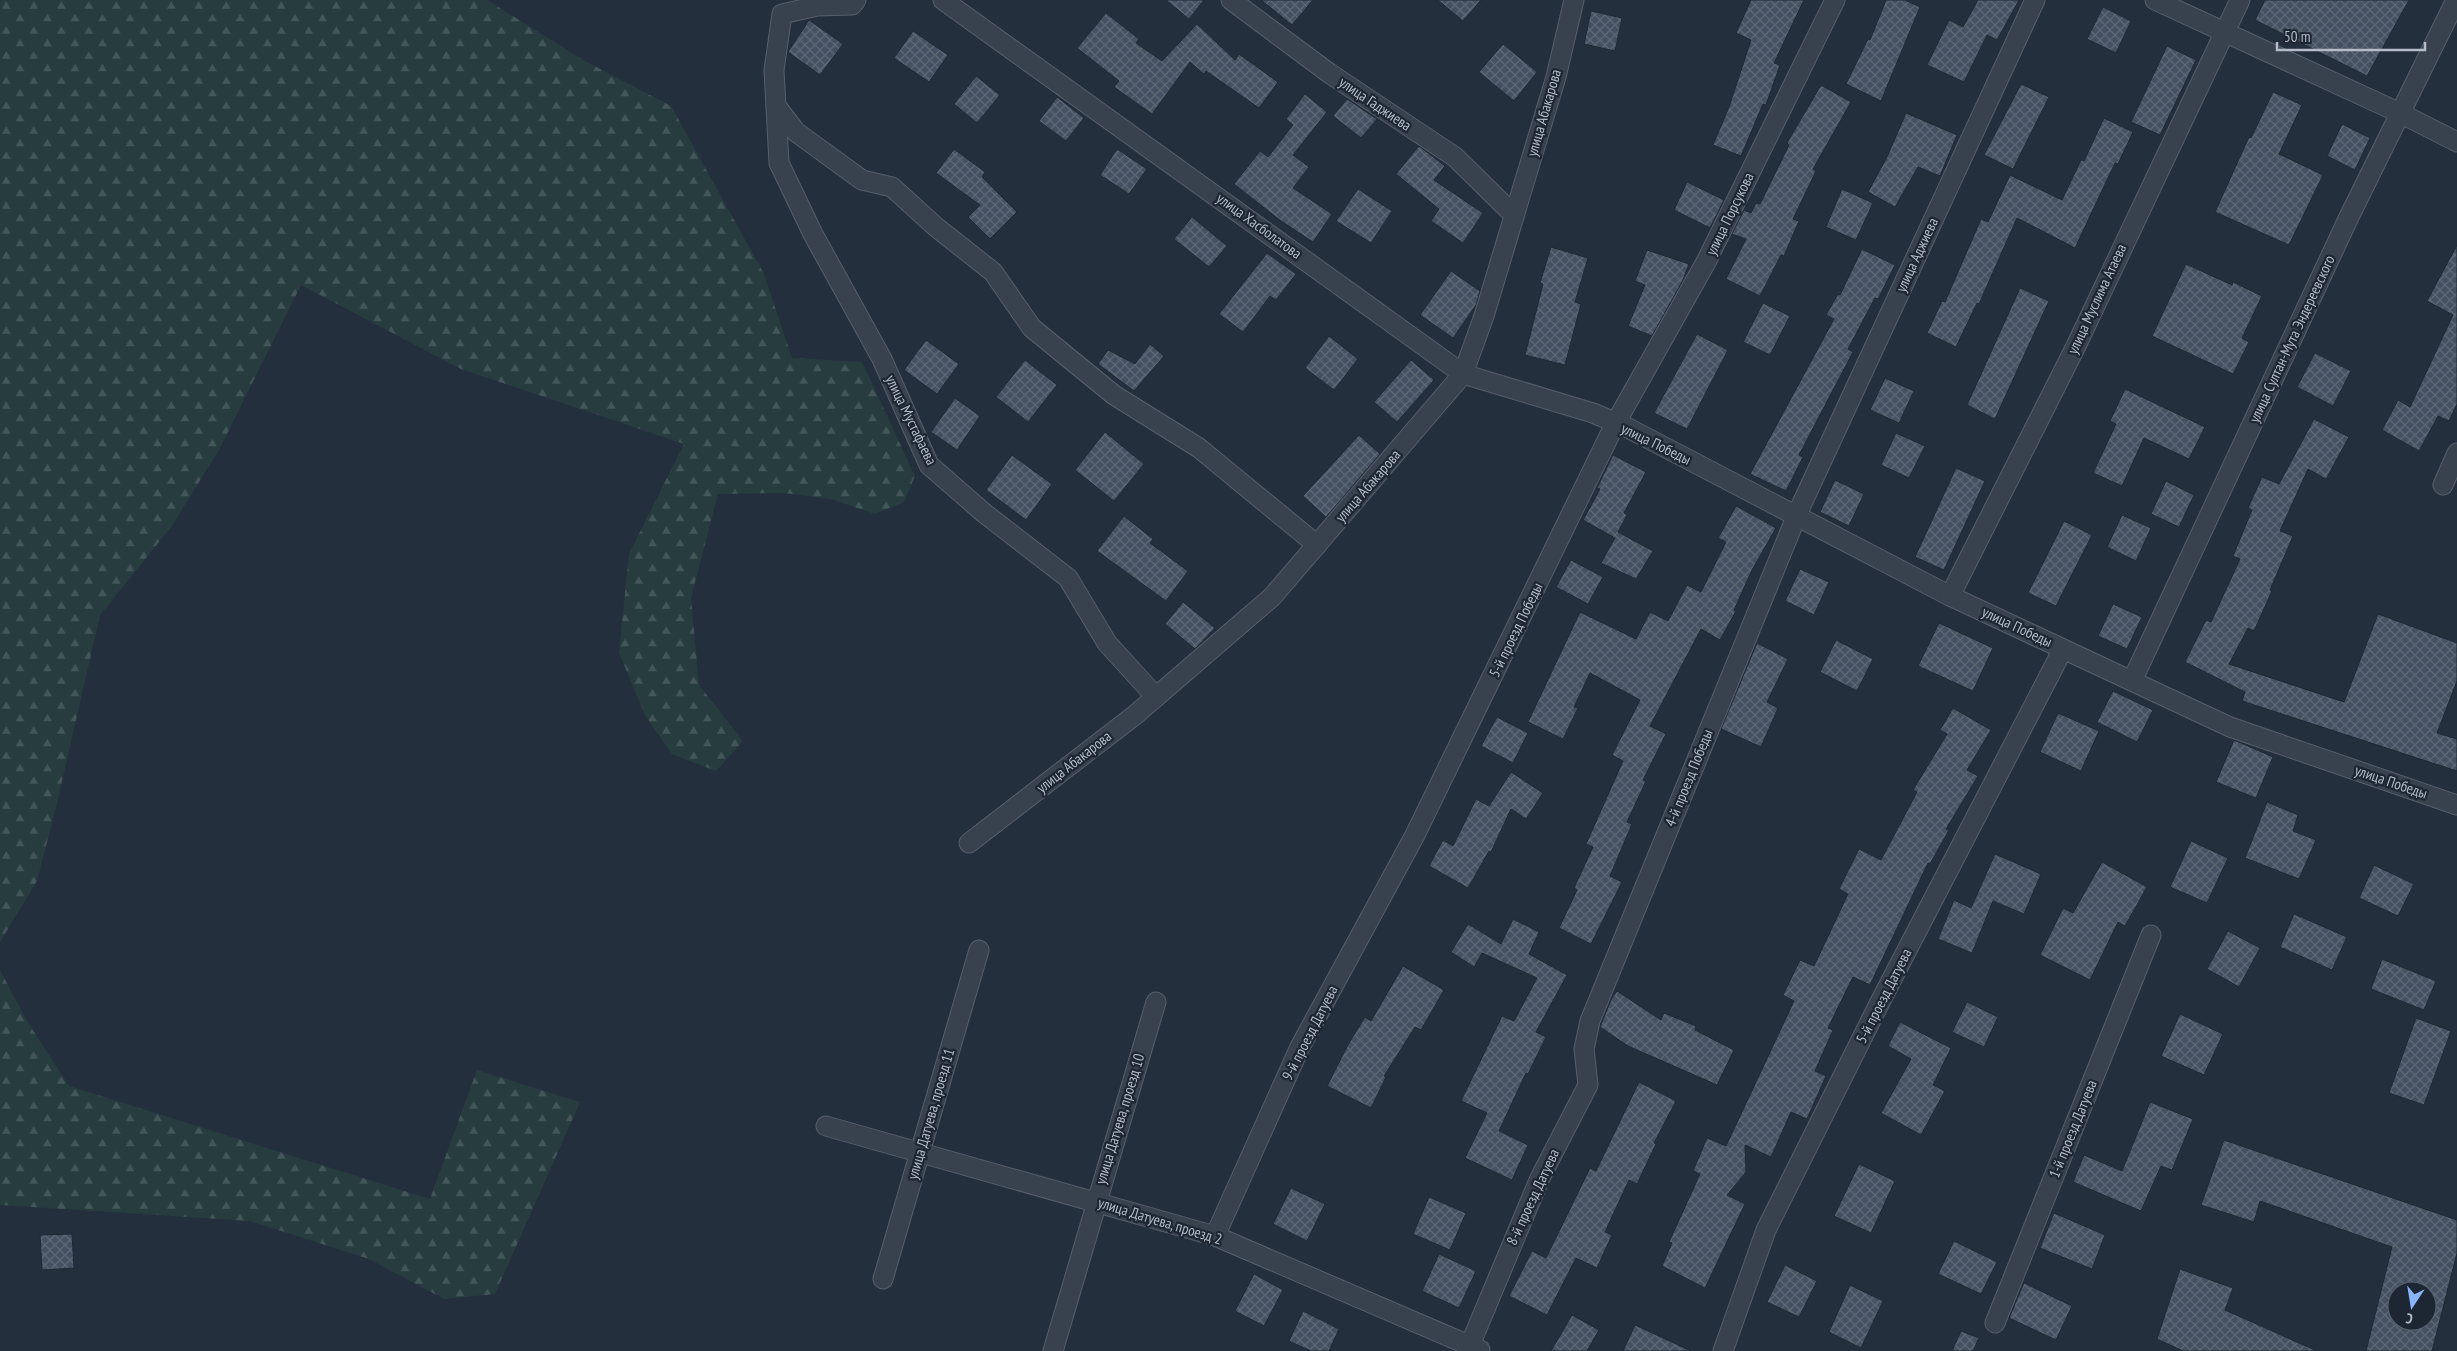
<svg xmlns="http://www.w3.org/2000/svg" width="2457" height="1351" font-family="'PT Sans Narrow',sans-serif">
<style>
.forest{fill:url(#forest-firs)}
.building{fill:url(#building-cross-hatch);stroke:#1f2835;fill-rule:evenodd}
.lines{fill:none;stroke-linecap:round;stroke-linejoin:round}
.minor-casing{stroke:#565f6c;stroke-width:21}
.minor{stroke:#38414e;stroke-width:19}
.labels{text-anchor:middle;stroke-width:4.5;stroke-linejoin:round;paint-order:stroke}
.street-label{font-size:15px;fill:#b4bcc9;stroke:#1d2633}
</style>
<defs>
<pattern id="forest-firs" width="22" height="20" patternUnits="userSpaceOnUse" patternTransform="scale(1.25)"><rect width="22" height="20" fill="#263c3f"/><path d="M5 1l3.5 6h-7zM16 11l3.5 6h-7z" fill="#435659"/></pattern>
<pattern id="building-cross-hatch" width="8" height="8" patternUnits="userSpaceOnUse" patternTransform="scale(1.25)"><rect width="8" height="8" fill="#455162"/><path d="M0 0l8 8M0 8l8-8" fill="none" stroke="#5d6877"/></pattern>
</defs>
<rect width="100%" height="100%" fill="#242f3e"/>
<g class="forest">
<polygon points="0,0 487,0 585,61 671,106 764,274 792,358 862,362 915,476 904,502 875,514 831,499 784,493 718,494 691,598 699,685 743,741 716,771 672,754 646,717 619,653 629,554 684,444 461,369 301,285 219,450 171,527 100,615 57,803 37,881 0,942"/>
<polygon points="0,970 27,1021 69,1086 430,1199 477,1070 580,1102 495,1294 444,1299 369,1259 250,1221 0,1205"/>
</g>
<g class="building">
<polygon points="1166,0 1204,0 1189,19"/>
<polygon points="1261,0 1313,0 1292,25"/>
<polygon points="1438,0 1481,0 1463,21"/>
<polygon points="1751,0 1804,0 1774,63 1780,65 1766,105 1763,104 1741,156 1713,145 1729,107 1751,40 1736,33"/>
<polygon points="1886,0 1905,0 1920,7 1881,101 1846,84 1868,39 1870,40"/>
<polygon points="1978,0 2019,0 1997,40 1987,35 1964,82 1927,65 1949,20 1963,27"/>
<polygon points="2265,0 2409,0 2367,76 2255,20"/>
<polygon points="2103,7 2131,21 2116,53 2087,39"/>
<polygon points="1591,11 1622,18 1615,51 1584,44"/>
<polygon points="1106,13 1139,39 1136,43 1162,61 1197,24 1235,60 1239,54 1278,82 1259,108 1206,71 1204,74 1190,62 1152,114 1114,87 1119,81 1077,48"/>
<polygon points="809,20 843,44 820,75 788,52"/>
<polygon points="913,31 948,55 929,82 894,58"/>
<polygon points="1503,44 1537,72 1514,101 1479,72"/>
<polygon points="2167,46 2196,60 2160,135 2131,122"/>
<polygon points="976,76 1000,95 977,123 954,104"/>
<polygon points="2021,84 2049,97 2013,169 1984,155"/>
<polygon points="1821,85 1851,102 1813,169 1816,171 1793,219 1799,221 1784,256 1781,255 1760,296 1726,279 1746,239 1732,234 1744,210 1751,213 1756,203 1760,204 1789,145 1787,143"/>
<polygon points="2273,92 2302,105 2279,154 2323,175 2289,245 2215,212 2249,137 2251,138"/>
<polygon points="1305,94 1327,112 1293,155 1309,167 1293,188 1332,214 1313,242 1281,221 1234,184 1260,151 1268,157 1293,125 1286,119"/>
<polygon points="1057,97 1084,118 1066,141 1039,121"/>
<polygon points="1347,99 1377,119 1361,138 1333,116"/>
<polygon points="1906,113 1957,135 1940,176 1918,167 1895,207 1868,192 1887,157"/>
<polygon points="2104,118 2133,132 2118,164 2115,163 2075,248 2017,218 1979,304 1977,303 1956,347 1927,333 1942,301 1945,302 1981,219 1988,222 2010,175 2062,200 2081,160 2084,161"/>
<polygon points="2342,124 2370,138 2355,170 2327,156"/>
<polygon points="1419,146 1445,166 1434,180 1483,213 1463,243 1431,221 1439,209 1396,174"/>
<polygon points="954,149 985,172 982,177 1017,212 990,239 968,217 980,205 936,173"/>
<polygon points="1117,149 1147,169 1129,194 1100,175"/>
<polygon points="1687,182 1724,200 1710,228 1674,210"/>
<polygon points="1358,189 1392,211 1371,243 1336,221"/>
<polygon points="1842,189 1873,203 1856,240 1826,227"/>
<polygon points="1192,217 1227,246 1209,267 1174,239"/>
<polygon points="2457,245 2457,404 2449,421 2438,416 2419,451 2382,430 2398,400 2410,407 2453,315 2427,301"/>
<polygon points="1551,247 1588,258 1575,302 1581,304 1565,365 1525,355 1543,284 1540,283"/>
<polygon points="1862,249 1895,265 1878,299 1875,298 1848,349 1853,352 1799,455 1803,457 1786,491 1750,474 1834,319 1826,315 1838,294 1840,295"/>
<polygon points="1647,250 1689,264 1683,280 1652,336 1628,326 1645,285 1635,281"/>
<polygon points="1267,253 1296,274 1276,300 1270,296 1243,332 1219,314"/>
<polygon points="2186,264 2232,285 2233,282 2262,296 2242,338 2249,342 2233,374 2152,336"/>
<polygon points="1451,271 1480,291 1476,305 1453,338 1420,315"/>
<polygon points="2020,288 2049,301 1995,419 1967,405"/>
<polygon points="1763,303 1790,316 1770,355 1743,342"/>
<polygon points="1697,334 1728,350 1687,429 1654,413"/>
<polygon points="1329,336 1358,359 1334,390 1305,368"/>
<polygon points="926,340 959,364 937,394 904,370"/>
<polygon points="1150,344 1164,356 1134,391 1098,364 1108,350 1135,364"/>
<polygon points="2315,353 2351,371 2333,406 2297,387"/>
<polygon points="1025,360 1057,385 1028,422 996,397"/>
<polygon points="1411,360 1434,380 1397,422 1374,402"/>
<polygon points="1885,378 1914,391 1899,423 1870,410"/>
<polygon points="2125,389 2205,427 2189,459 2144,438 2122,486 2093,473 2116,424 2110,421"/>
<polygon points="955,398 980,416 957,450 931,432"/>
<polygon points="2314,419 2349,437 2326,479 2308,469 2280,531 2293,536 2270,590 2272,591 2254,631 2248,628 2229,664 2344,702 2378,614 2457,643 2457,681 2437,733 2457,739 2457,771 2242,701 2245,692 2185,662 2206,620 2211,622 2240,559 2233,556 2252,510 2248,508 2262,477 2279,484"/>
<polygon points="1105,432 1144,464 1114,501 1075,470"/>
<polygon points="1896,433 1925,446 1909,478 1881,465"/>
<polygon points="1359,435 1380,454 1326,517 1303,496"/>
<polygon points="1012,455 1052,484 1026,520 986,490"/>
<polygon points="1613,455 1646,472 1624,513 1627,515 1618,532 1653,551 1636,579 1601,563 1615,538 1583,520 1600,489 1597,488"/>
<polygon points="1956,468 1985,481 1944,570 1915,557"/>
<polygon points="1835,480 1864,494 1849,526 1820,512"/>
<polygon points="2166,481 2194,495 2179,527 2151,514"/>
<polygon points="1736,506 1776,528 1752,570 1734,610 1736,611 1720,640 1701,629 1650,726 1666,734 1643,780 1646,781 1627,822 1632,824 1610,876 1622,882 1591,944 1559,928 1577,890 1574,888 1593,847 1586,844 1623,761 1612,755 1640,700 1590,673 1574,707 1578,708 1563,739 1528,722 1580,612 1636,639 1650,612 1668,621 1687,585 1701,592 1726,542 1718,538"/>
<polygon points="2122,515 2151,528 2136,561 2107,547"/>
<polygon points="1124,516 1153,539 1150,543 1188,571 1166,601 1097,551"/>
<polygon points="2064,521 2092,535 2056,606 2028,593"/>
<polygon points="1571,560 1603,577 1588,604 1556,587"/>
<polygon points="1800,569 1829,582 1814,615 1785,601"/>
<polygon points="1183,602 1215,628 1195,649 1165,624"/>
<polygon points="2113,604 2142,617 2127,649 2098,636"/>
<polygon points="1939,623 1993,648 1973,691 1918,666"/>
<polygon points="1836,640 1873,659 1857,691 1820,672"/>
<polygon points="1757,643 1788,659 1767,702 1778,708 1761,747 1721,729"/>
<polygon points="2113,691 2153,710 2137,742 2097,722"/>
<polygon points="1953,708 1991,730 1967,770 1978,776 1946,829 1949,830 1930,864 1928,863 1870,985 1853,977 1828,1028 1833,1030 1815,1071 1826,1076 1807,1119 1791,1112 1771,1157 1745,1145 1746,1172 1727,1195 1745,1204 1705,1288 1662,1266 1672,1243 1669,1242 1700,1174 1693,1171 1707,1138 1726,1146 1794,1001 1783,995 1800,960 1814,966 1848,894 1839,889 1859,849 1881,860 1917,792 1913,790 1947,734 1940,730"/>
<polygon points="2058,713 2099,731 2081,771 2040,752"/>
<polygon points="1497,717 1528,733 1513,763 1481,746"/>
<polygon points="2234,740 2273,757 2256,798 2216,782"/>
<polygon points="1511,772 1543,793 1526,819 1511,809 1491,852 1489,851 1468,888 1429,866 1443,840 1453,846 1476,799 1489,806"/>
<polygon points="2267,802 2298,815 2293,831 2316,840 2299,879 2245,858"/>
<polygon points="2191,841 2228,858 2207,903 2170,887"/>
<polygon points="1995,854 2041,874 2024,914 1993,901 1972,953 1938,939 1954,900 1971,908"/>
<polygon points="2102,862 2147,887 2125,926 2118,922 2090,980 2040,955 2063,908 2073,913"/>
<polygon points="2374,865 2414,884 2398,916 2359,898"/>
<polygon points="2294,914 2347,937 2332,970 2280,947"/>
<polygon points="1513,919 1539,932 1529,954 1567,975 1536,1032 1546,1037 1528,1074 1526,1073 1499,1131 1528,1145 1512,1180 1465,1158 1487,1113 1461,1101 1502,1016 1514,1021 1537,978 1482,953 1474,967 1451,952 1468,924 1501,944"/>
<polygon points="2228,931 2260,948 2239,987 2207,969"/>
<polygon points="2382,959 2436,981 2424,1010 2371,989"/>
<polygon points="1403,966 1444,990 1421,1030 1415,1027 1384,1076 1386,1077 1371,1108 1327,1086 1349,1043 1365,1017 1371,1021"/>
<polygon points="1617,991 1661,1020 1664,1013 1696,1026 1695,1030 1734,1050 1717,1085 1628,1046 1600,1027 1611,1000"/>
<polygon points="1967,1002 1998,1017 1984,1047 1952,1032"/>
<polygon points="2180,1014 2223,1034 2204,1075 2161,1056"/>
<polygon points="2416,1018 2451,1031 2424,1105 2389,1093"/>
<polygon points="1900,1022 1951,1048 1933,1085 1945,1091 1921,1135 1881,1113 1911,1059 1888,1046"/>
<polygon points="1639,1082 1676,1101 1654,1143 1656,1144 1637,1184 1629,1180 1605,1232 1612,1235 1597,1268 1576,1258 1547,1315 1509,1296 1532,1251 1546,1258 1590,1168 1596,1171"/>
<polygon points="2150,1102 2193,1119 2172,1170 2161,1166 2141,1211 2073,1182 2084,1155 2122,1171"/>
<path d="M2224,1140L2457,1220V1253L2432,1351H2366L2392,1247L2260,1201L2254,1222L2201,1205ZM2397,1291H2427V1321H2397Z"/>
<polygon points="1859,1164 1895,1181 1871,1233 1834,1216"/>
<polygon points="1291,1188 1325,1204 1307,1241 1273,1224"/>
<polygon points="1429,1197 1466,1213 1450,1250 1413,1234"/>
<polygon points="2054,1213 2105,1235 2092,1269 2040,1248"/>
<polygon points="72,1234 74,1268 42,1270 40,1235"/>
<polygon points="1954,1241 1997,1262 1981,1294 1938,1274"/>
<polygon points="1439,1254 1476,1271 1459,1308 1422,1291"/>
<polygon points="1785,1265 1817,1281 1799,1317 1767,1302"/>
<polygon points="2180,1269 2233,1288 2225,1310 2317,1351 2183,1351 2157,1339"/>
<polygon points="1254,1274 1283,1290 1264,1326 1235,1311"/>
<polygon points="2024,1283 2072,1306 2056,1340 2009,1318"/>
<polygon points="1850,1285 1883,1301 1861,1348 1829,1332"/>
<polygon points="1303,1311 1339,1329 1329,1351 1311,1351 1289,1341"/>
<polygon points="1572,1315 1599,1330 1587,1351 1551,1351"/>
<polygon points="1635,1325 1691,1351 1623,1351"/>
<polygon points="1961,1331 1979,1338 1973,1351 1952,1351"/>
</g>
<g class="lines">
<defs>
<g id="minor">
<polyline points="856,0 852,5 817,6 782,14 774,70 779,163 813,234 882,359 929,465 984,513 1068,578 1107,643 1156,697"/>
<polyline points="943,0 1463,374 1593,413 1626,427 1950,596 2230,727 2457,805"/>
<polyline points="1231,0 1329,73 1455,157 1514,215"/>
<polyline points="2155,0 2400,113 2457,142"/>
<polyline points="776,106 796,132 862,180 892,187 936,227 993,272 1032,328 1114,395 1199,448 1317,545"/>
<polyline points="2443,485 2457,453"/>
<polyline points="1950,596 2076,346 2240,0"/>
<polyline points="2132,681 2349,217 2456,0"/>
<polyline points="969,843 1135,715 1272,597 1463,374 1484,316 1556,77 1574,0"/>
<polyline points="826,1126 1215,1236 1480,1350"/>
<polyline points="1215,1236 1300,1047 1415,835 1615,424 1706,262 1835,0"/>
<polyline points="883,1279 979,950"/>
<polyline points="1995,1323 2151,935"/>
<polyline points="1470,1345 1540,1178 1588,1085 1584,1049 1590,1021 1799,510 2035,0"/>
<polyline points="1053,1351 1156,1002"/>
<polyline points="1723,1351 1766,1230 1879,1004 2063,649"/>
</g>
</defs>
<use href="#minor" class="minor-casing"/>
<use href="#minor" class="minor"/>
</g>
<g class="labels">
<g class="street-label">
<text transform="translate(1375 104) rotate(34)" y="5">улица Гаджиева</text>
<text transform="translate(1544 113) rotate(-74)" y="5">улица Абакарова</text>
<text transform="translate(1730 214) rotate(-64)" y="5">улица Порсукова</text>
<text transform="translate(1259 226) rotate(36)" y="5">улица Хасболатова</text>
<text transform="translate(1917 255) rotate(-65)" y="5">улица Аджиева</text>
<text transform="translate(2097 299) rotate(-65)" y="5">улица Муслима Атаева</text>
<text transform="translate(2292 339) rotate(-65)" y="5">улица Султан-Мута Эндереевского</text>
<text transform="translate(911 420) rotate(64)" y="5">улица Мустафаева</text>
<text transform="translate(1656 444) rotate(26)" y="5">улица Победы</text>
<text transform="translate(1368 486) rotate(-49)" y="5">улица Абакарова</text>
<text transform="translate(2017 627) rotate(25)" y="5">улица Победы</text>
<text transform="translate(1516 630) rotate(-64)" y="5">5-й проезд Победы</text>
<text transform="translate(1074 762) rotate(-38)" y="5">улица Абакарова</text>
<text transform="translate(1689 778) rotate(-68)" y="5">4-й проезд Победы</text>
<text transform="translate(2391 782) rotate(19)" y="5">улица Победы</text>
<text transform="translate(1884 996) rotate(-63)" y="5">5-й проезд Датуева</text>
<text transform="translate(1310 1033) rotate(-63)" y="5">9-й проезд Датуева</text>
<text transform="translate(931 1114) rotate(-74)" y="5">улица Датуева, проезд 11</text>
<text transform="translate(1120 1119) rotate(-73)" y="5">улица Датуева, проезд 10</text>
<text transform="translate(2073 1129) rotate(-68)" y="5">1-й проезд Датуева</text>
<text transform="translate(1533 1197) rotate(-65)" y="5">8-й проезд Датуева</text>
<text transform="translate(1160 1221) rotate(17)" y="5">улица Датуева, проезд 2</text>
</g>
</g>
<g transform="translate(2412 1306) rotate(192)"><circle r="24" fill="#1d2633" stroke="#59626f"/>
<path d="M0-4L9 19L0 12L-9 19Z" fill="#8ab4f8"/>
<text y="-8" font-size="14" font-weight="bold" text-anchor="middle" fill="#b4bcc9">С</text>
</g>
<path d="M2277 42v8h148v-8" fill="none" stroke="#b4bcc9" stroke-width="2.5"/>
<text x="2284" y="42" font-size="15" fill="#b4bcc9" stroke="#1d2633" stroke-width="4" paint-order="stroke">50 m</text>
</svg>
